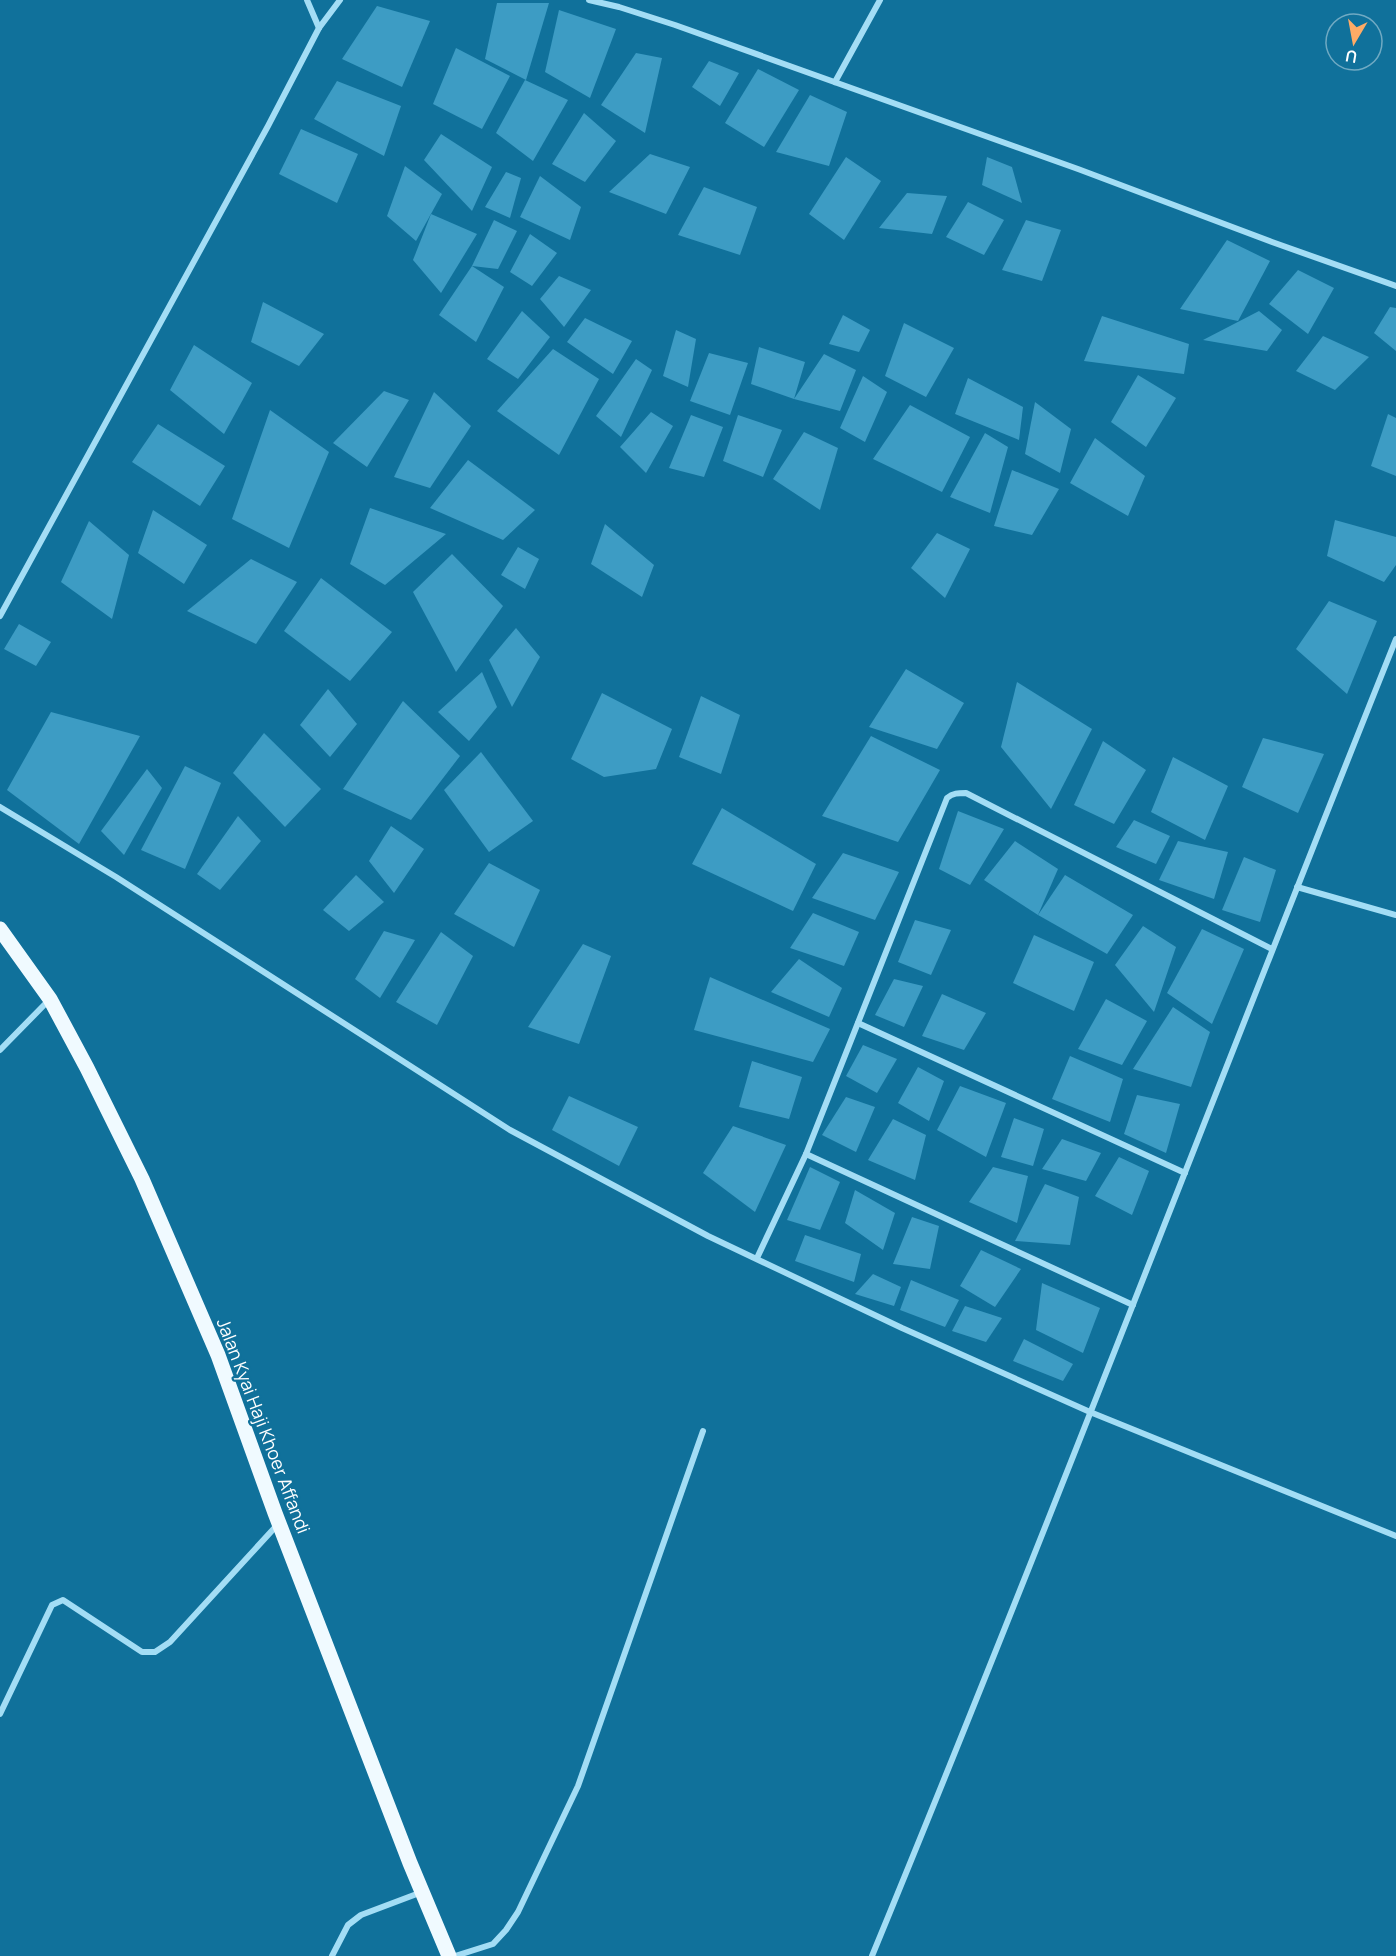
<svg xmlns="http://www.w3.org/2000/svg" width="1396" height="1956" font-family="Manrope,sans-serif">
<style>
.building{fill:#3d9cc4}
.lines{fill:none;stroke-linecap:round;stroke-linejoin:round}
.minor{stroke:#a3ddf5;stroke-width:6}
.primary{stroke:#f0faff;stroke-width:15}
.labels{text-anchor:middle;stroke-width:4.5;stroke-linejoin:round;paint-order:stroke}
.street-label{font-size:18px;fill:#fff;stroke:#10719b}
</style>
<rect width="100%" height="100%" fill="#10719b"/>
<g class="building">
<polygon points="497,3 549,3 526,80 485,59"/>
<polygon points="377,6 430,21 402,87 342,59"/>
<polygon points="559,10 616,29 590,98 545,72"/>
<polygon points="456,48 510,76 482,129 433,104"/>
<polygon points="636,53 662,58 645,133 601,105"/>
<polygon points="709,61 739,73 720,106 692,87"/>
<polygon points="758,69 799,90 764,147 725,123"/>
<polygon points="525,80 568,100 533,161 496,133"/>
<polygon points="337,81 401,106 384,156 314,119"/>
<polygon points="810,95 847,112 829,166 776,152"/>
<polygon points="584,113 616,141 585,182 552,164"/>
<polygon points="301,129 358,154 337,203 279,174"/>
<polygon points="441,134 492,167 472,211 424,160"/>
<polygon points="650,154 690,167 666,214 609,192"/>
<polygon points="846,157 881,181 844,240 809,214"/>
<polygon points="987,157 1012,167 1022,203 982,185"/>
<polygon points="405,166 442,194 416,241 387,216"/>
<polygon points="506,172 521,178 510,218 485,207"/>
<polygon points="540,176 581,207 570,240 520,217"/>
<polygon points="704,187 757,207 740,255 678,235"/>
<polygon points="907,193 947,196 932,234 879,228"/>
<polygon points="968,202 1004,220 984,255 946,237"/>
<polygon points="431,214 477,234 441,293 413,260"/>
<polygon points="494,220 517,231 498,269 472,266"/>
<polygon points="1026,220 1061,230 1042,281 1002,270"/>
<polygon points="530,234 557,253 532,286 510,272"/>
<polygon points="1227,240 1270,261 1238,321 1180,309"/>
<polygon points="472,266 504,287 476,342 439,315"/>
<polygon points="1298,270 1334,288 1308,334 1269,304"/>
<polygon points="559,276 591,290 564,327 540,299"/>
<polygon points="263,302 324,334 299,366 251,342"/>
<polygon points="1390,307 1396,308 1396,351 1374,333"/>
<polygon points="522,311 550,337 518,379 487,359"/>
<polygon points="1259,311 1282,330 1267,351 1203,340"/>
<polygon points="843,315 870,330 859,352 829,344"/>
<polygon points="1102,316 1189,344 1184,374 1084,361"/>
<polygon points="585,318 632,341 613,374 567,342"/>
<polygon points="904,323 954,348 926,397 885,376"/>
<polygon points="676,330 696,339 688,387 663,376"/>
<polygon points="1323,336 1369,357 1335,390 1296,371"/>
<polygon points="194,345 252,383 224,434 170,390"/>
<polygon points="759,347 805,362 794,399 824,354 856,370 840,411 794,399 751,384"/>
<polygon points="553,349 599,379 559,455 497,411"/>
<polygon points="709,353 748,363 730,415 690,401"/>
<polygon points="636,359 652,370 621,437 596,416"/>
<polygon points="1138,375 1176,398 1146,447 1111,422"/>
<polygon points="863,376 887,392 865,442 840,428"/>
<polygon points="968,378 1023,407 1019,440 955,414"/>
<polygon points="384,391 409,400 367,467 333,443"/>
<polygon points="434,392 471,426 430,488 394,477"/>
<polygon points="1035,402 1071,429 1060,473 1025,454"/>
<polygon points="910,405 970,437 942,492 873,459"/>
<polygon points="270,410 329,452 289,548 232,519"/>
<polygon points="651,412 673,426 646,473 620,447"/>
<polygon points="1388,414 1396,418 1396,476 1371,466"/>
<polygon points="691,415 723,427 704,477 669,468"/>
<polygon points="738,415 782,430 763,477 723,461"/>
<polygon points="158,424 225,466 200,506 132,462"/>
<polygon points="804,432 838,448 820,510 773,479"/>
<polygon points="985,433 1008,447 990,513 950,497"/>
<polygon points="1095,438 1145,476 1128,516 1070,483"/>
<polygon points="468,460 535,510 503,540 430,508"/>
<polygon points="1012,470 1059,489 1032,535 994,526"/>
<polygon points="370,508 446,534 385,585 350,564"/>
<polygon points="153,510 207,545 184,584 138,553"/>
<polygon points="1335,520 1396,537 1396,565 1384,582 1327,556"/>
<polygon points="89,521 129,555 112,619 61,582"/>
<polygon points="605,524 654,565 642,597 591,564"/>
<polygon points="937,533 970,549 945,598 911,568"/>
<polygon points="518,547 539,559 525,589 501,575"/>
<polygon points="452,554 503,606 456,672 413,592"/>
<polygon points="251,559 297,582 256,644 187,611"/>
<polygon points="321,578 392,632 350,681 284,631"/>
<polygon points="1329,601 1377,621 1347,694 1296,649"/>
<polygon points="19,624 51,642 36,666 4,649"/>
<polygon points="516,628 540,657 512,707 489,660"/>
<polygon points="906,669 964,703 937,749 869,727"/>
<polygon points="482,672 497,707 469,741 438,712"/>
<polygon points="1017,682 1092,729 1051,809 1001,747"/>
<polygon points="328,689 357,724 330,757 300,725"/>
<polygon points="602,693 672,729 656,769 604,777 571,759"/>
<polygon points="701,696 740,715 721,774 679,757"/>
<polygon points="403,701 460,756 411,820 343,789"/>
<polygon points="51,712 140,736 79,844 7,790"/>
<polygon points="264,733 321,789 285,827 233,773"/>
<polygon points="871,736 940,770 898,842 822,816"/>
<polygon points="1263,738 1324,754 1298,813 1242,787"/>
<polygon points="1103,741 1146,770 1114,824 1074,805"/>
<polygon points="481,752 533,821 489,852 444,790"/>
<polygon points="1173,757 1228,786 1205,840 1151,812"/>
<polygon points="185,766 221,783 185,869 141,850"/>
<polygon points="147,769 162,788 124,855 101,831"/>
<polygon points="722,808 816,864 793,911 692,864"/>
<polygon points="958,811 1004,829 970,885 939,869"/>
<polygon points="238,816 261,841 220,890 197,874"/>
<polygon points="1134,820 1170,836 1156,864 1116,847"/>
<polygon points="391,826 424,849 394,893 369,861"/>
<polygon points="1015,841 1058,869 1038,915 984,880"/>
<polygon points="1178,841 1228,852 1214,899 1159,880"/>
<polygon points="843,853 899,872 875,920 812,898"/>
<polygon points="1244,857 1276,870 1260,922 1222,910"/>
<polygon points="489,863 540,890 514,947 454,914"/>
<polygon points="356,875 384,902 349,931 323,910"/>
<polygon points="1065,875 1133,915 1107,954 1038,915"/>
<polygon points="813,913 859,932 844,966 790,948"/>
<polygon points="915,920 951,930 931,975 898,962"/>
<polygon points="1143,926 1176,947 1154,1012 1115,965"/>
<polygon points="1202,929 1244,949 1212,1024 1167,993"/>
<polygon points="384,931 415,940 380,998 355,979"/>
<polygon points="441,932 473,956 437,1025 396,1002"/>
<polygon points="1034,935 1094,962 1074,1011 1013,983"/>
<polygon points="583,944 611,956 579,1044 528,1027"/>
<polygon points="799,959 842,988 829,1017 771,992"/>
<polygon points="710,977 830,1029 813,1062 694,1030"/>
<polygon points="894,979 923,986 904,1027 875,1015"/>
<polygon points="942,994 986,1013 964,1050 922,1036"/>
<polygon points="1106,999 1147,1021 1122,1065 1078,1049"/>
<polygon points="1173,1007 1210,1032 1191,1087 1133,1069"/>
<polygon points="863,1045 897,1059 877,1093 846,1076"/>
<polygon points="1070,1056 1123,1079 1110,1122 1052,1099"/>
<polygon points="752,1061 802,1077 789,1119 739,1107"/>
<polygon points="918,1067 944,1081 929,1121 898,1103"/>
<polygon points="960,1086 1006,1103 986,1157 937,1130"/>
<polygon points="1137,1095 1180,1104 1166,1153 1124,1134"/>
<polygon points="569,1096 638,1127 619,1166 552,1130"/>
<polygon points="846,1097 875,1107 856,1152 822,1135"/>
<polygon points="1014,1118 1044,1129 1033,1166 1001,1157"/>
<polygon points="893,1119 926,1135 915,1180 868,1160"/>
<polygon points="733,1126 786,1145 755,1212 703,1173"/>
<polygon points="1062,1139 1101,1153 1086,1181 1042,1169"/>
<polygon points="1119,1157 1149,1171 1132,1215 1095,1196"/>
<polygon points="810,1167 840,1182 820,1230 787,1220"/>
<polygon points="993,1167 1028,1176 1017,1223 969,1202"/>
<polygon points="1045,1184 1079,1197 1070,1245 1015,1241"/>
<polygon points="855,1190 895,1213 883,1250 845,1223"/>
<polygon points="912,1217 939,1226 930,1269 893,1264"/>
<polygon points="805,1235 861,1254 854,1282 795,1261"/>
<polygon points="981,1250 1021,1269 995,1307 960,1286"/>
<polygon points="873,1274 901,1287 894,1306 855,1294"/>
<polygon points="911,1280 959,1300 945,1327 900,1310"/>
<polygon points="1042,1283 1100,1308 1083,1353 1036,1330"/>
<polygon points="965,1306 1002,1318 986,1342 952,1331"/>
<polygon points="1024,1339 1073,1364 1063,1381 1013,1361"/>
</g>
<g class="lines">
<g class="minor">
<polyline points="307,0 319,28"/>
<polyline points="589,0 619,7 675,25 1078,169 1272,242 1396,286"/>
<polyline points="835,82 880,0"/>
<polyline points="0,616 268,126 319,28 340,0"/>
<polyline points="0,807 116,877 510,1130 708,1236 902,1328 1090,1412 1396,1536"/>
<polyline points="1297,887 1396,915"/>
<polyline points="858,1023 1185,1173"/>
<polyline points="0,1050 49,1000"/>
<polyline points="806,1154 1133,1305"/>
<path d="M757,1258L806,1154L947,798C953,793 958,793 966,793L1272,949"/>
<polyline points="0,1714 52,1605 63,1600 142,1652 155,1652 170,1642 279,1523"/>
<polyline points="332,1956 348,1925 361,1915 422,1892"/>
<polyline points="455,1956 493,1944 506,1930 518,1912 578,1786 703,1431"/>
<path d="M872,1956C1052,1519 1220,1078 1396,639"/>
</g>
<polyline class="primary" points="0,929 50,999 87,1068 142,1179 218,1355 275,1513 410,1863 449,1956"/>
</g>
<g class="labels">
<g class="street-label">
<text transform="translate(263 1426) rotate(69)" y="6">Jalan Kyai Haji Khoer Affandi</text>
</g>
</g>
<g transform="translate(1354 42) rotate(190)"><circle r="28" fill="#10719b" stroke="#70aac3" stroke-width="1.5"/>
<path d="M0-4.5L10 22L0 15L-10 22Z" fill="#ffab66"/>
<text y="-9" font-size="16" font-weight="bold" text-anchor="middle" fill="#ffffff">U</text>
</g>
</svg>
